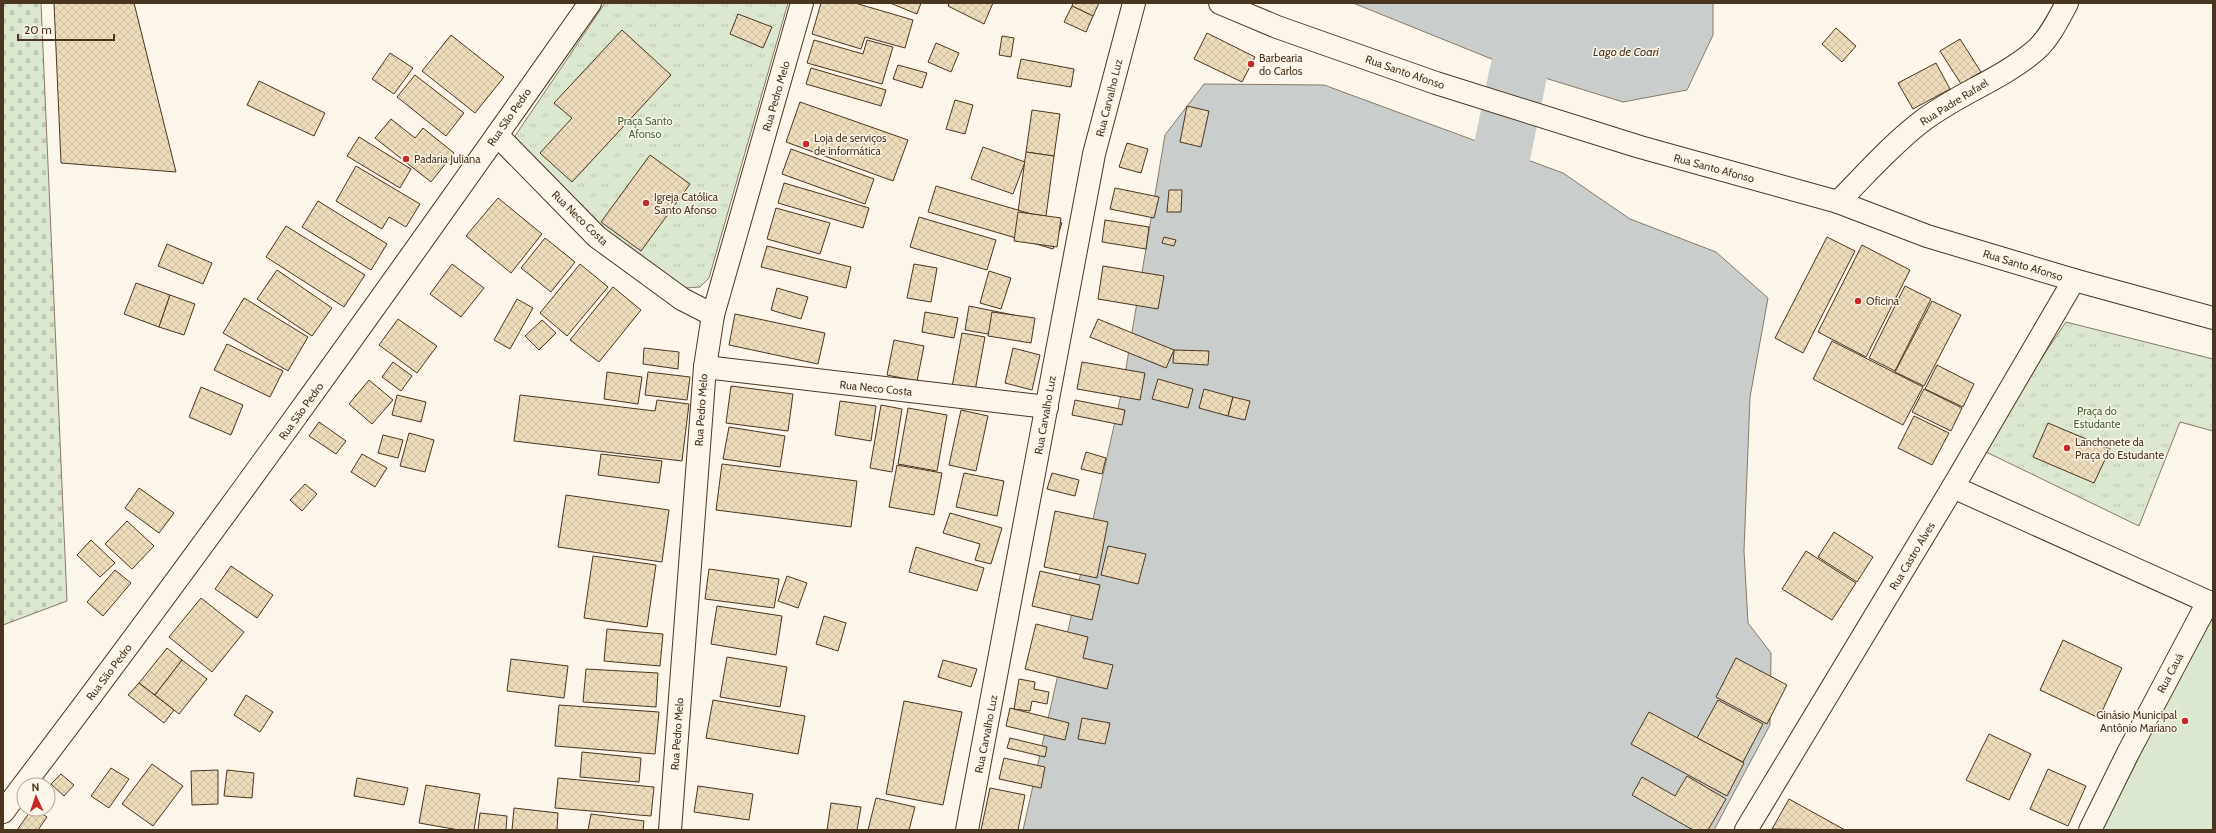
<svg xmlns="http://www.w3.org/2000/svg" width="2216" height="833" font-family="Cabin,sans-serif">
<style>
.grass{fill:url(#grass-tufts);stroke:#887966}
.cemetery{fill:url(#cemetery-stones);stroke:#887966}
.pitch{fill:#dce7d0;stroke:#887966}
.water{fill:#c9cecd;stroke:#887966}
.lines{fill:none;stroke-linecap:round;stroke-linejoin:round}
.river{stroke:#c9cecd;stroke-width:58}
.building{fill:url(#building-cross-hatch);stroke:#4a3520}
.minor-casing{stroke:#4a3520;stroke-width:24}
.secondary-casing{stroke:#4a3520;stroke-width:24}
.minor{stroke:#fbf6e9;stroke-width:22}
.secondary{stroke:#fbf6e9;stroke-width:22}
.poi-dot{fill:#c62828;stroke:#fbf6e9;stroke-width:1.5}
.labels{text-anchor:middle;stroke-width:3;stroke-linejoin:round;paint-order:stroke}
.poi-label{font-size:11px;fill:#4a3520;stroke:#fbf6e9;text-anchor:start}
.street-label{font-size:11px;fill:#4a3520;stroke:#fbf6e9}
.park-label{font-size:11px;fill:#436837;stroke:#fbf6e9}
.water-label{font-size:12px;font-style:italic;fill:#4a3520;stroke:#fbf6e9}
</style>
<defs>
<pattern id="grass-tufts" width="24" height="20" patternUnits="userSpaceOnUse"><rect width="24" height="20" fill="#dce7d0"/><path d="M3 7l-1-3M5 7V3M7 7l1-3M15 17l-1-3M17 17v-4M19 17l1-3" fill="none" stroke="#bec7b2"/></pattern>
<pattern id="cemetery-stones" width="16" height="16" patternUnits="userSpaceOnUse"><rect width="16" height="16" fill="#dce7d0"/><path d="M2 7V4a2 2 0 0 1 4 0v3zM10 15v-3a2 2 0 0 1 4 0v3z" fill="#bec7b2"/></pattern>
<pattern id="building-cross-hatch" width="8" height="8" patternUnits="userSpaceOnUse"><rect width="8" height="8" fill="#ecdcbc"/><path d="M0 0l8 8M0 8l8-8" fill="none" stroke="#ccbda1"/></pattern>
</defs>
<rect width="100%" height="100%" fill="#fbf6e9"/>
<g class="grass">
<polygon points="605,3 788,3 709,278 700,287 685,288 603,232 521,146 515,136"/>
<polygon points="2066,322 2213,359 2213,431 2180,422 2139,526 1980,449"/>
</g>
<polygon class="cemetery" points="3,3 41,3 67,601 3,625"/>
<polygon class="pitch" points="2213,611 2213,830 2102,830"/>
<g class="water">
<polygon points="1353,3 1713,3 1713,35 1687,90 1623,102 1519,70"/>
<polygon points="1204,84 1324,85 1563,173 1630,219 1716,252 1768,298 1750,397 1744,551 1748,623 1771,653 1770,725 1714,830 1023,830 1123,386 1165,135"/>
</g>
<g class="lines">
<polyline class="river" points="1486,228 1519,70"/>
</g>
<g class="building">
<polygon points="54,3 134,3 176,172 61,163"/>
<polygon points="821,3 855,3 913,20 905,48 865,37 861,49 812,34"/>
<polygon points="890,3 921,3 917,14"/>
<polygon points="949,3 993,3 984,24 948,6"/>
<polygon points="1073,3 1099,3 1093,16 1072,6"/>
<polygon points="1072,6 1093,16 1086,32 1064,22"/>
<polygon points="738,14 772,27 763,48 730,34"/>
<polygon points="1836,28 1856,46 1842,62 1822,44"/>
<polygon points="622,30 671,75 572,182 540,153 572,118 554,103"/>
<polygon points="1207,33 1255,57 1242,82 1194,59"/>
<polygon points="451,35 504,77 475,113 422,71"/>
<polygon points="1002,36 1014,38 1011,57 999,55"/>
<polygon points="1960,39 1981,72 1961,84 1940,51"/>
<polygon points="814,40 863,54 867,40 893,47 882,84 807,63"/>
<polygon points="936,43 959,53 951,72 928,62"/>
<polygon points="390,53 413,68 394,94 372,79"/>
<polygon points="1021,59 1074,69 1071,87 1017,78"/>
<polygon points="1936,63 1950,89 1913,109 1898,83"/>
<polygon points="898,65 927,73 922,88 893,79"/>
<polygon points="811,68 886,90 881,106 806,84"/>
<polygon points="415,75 464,113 446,136 397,97"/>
<polygon points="259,81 325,113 314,136 247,105"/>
<polygon points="955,100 973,105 965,134 946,129"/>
<polygon points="800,102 908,140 893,181 786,142"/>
<polygon points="1187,106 1209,111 1201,147 1180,142"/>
<polygon points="1032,110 1060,114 1054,156 1026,152"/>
<polygon points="391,119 415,138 423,128 454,153 431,182 375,138"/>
<polygon points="359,137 411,169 400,188 347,156"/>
<polygon points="1127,143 1148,149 1141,173 1119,167"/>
<polygon points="983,147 1025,162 1013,194 971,179"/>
<polygon points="791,149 874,179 865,204 782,174"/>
<polygon points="1026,152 1054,156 1046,216 1018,212"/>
<polygon points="650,155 690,184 641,251 601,222"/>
<polygon points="356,166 420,204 406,227 389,217 382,229 336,201"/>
<polygon points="784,183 869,208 863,228 778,203"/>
<polygon points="936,186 1062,223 1053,249 928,212"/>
<polygon points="1115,188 1159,197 1154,218 1110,209"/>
<polygon points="1169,190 1182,190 1181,212 1167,212"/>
<polygon points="498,198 542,234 511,273 466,236"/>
<polygon points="318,201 387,244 371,270 302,227"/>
<polygon points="776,208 830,223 820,254 767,239"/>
<polygon points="1018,212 1061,218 1057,247 1014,241"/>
<polygon points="919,217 996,240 987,270 910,247"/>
<polygon points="1105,220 1149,227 1146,249 1102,242"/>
<polygon points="286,226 365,275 344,307 266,257"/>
<polygon points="1164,237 1176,240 1174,246 1162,243"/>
<polygon points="1827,237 1855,251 1803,353 1775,338"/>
<polygon points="545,238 575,262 551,292 521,268"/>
<polygon points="167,244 212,263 203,284 158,266"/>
<polygon points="1862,245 1910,270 1866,357 1818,332"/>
<polygon points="767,246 851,267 846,288 761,267"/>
<polygon points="452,264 484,288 461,317 430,294"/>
<polygon points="580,264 608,287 567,336 540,313"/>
<polygon points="914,264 937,268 931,302 907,298"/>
<polygon points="1103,266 1164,276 1158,309 1098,299"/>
<polygon points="277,270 332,308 312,336 257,299"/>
<polygon points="989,271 1011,278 1001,309 980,303"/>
<polygon points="136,283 170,295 159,327 124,314"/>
<polygon points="1905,286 1931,299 1895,371 1869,358"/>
<polygon points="613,287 641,310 599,362 570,340"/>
<polygon points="777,288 808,297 801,319 771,310"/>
<polygon points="170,295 195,304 184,335 159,327"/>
<polygon points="244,298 308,337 288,371 223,333"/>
<polygon points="517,299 533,308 510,349 494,340"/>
<polygon points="1932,301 1961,315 1924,386 1895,372"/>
<polygon points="969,306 1033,319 1028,341 965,330"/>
<polygon points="925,312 958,318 954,338 922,332"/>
<polygon points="992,312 1035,318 1031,343 988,336"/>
<polygon points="735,314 825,333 818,364 729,345"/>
<polygon points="398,319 437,346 417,373 379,345"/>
<polygon points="1098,319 1174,350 1166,368 1090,337"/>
<polygon points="542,320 556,333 539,350 525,336"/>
<polygon points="962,333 985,337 975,391 952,387"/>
<polygon points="894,340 924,346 917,381 887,375"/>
<polygon points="1832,341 1923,387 1903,425 1813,379"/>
<polygon points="227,344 283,371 270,397 214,370"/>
<polygon points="644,348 679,352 678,369 643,364"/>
<polygon points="1013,348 1040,355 1032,390 1005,383"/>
<polygon points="1174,350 1209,351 1208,365 1173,363"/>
<polygon points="393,362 412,376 401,391 382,377"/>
<polygon points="1082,362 1145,373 1140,400 1077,389"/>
<polygon points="1937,365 1974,384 1963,407 1925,389"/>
<polygon points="607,372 642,377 638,404 604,399"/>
<polygon points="648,372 690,377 687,400 645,395"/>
<polygon points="1158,379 1193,389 1188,408 1152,399"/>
<polygon points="369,380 393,400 372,424 349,404"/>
<polygon points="731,386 793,394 788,431 726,423"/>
<polygon points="201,387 243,405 231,435 189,417"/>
<polygon points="1204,389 1233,397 1228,416 1199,408"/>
<polygon points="1924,389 1962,408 1951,431 1912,412"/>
<polygon points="397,395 426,402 421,422 392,415"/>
<polygon points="520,395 655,411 657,400 689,404 682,461 514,441"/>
<polygon points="1233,397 1250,401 1245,420 1228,416"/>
<polygon points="1075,400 1125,410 1122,425 1072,415"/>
<polygon points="840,401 876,406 871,441 835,435"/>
<polygon points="881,405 902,409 892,472 870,468"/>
<polygon points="908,408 947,415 937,471 898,464"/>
<polygon points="961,410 988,416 976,471 949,465"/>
<polygon points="1914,416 1949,433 1932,465 1898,448"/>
<polygon points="319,422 346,441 336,454 309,436"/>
<polygon points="2048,423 2110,449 2094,483 2033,457"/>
<polygon points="729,427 785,436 780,467 723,459"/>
<polygon points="409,433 434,440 425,472 400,466"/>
<polygon points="383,435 403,440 398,458 378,453"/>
<polygon points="1086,452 1106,458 1102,474 1081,469"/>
<polygon points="362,454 387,468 375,487 351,472"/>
<polygon points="601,454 662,461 659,483 598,475"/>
<polygon points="722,464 857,481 851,527 716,510"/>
<polygon points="897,465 942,473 934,515 889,507"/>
<polygon points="964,473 1004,481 997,516 956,507"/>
<polygon points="1052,473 1079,480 1075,496 1047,489"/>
<polygon points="305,484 317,494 302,511 290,500"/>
<polygon points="139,488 174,513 159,533 125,508"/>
<polygon points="566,495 669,510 662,562 558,547"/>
<polygon points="1055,511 1108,522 1097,578 1044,567"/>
<polygon points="950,513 1002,528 991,564 975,560 980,544 943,533"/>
<polygon points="127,521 154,546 132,569 105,544"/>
<polygon points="1834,532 1873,557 1857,582 1818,557"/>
<polygon points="91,540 115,563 100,577 77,555"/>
<polygon points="1108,546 1146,554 1138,584 1101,575"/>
<polygon points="916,547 984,568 977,591 909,572"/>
<polygon points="1806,551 1856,583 1832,620 1782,589"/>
<polygon points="593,556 656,565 647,627 584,618"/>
<polygon points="231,566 273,595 257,618 215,589"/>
<polygon points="709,569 779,579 774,608 705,599"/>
<polygon points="115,570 131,583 103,616 87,602"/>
<polygon points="1040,571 1100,585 1092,620 1032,606"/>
<polygon points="787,576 807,583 798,608 778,601"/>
<polygon points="201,598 244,632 212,672 169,637"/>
<polygon points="717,606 782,616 776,655 711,644"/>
<polygon points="824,616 846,623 838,651 816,644"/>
<polygon points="1036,624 1088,637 1083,658 1113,665 1107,689 1025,669"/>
<polygon points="607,629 663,634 660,666 604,661"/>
<polygon points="2063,640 2122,668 2099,718 2040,690"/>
<polygon points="167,648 182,660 155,695 139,683"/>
<polygon points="727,657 787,667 780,707 720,697"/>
<polygon points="1736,658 1787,685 1767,724 1716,697"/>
<polygon points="511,659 568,666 564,698 507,691"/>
<polygon points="182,660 207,679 179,714 155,695"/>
<polygon points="943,660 977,669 971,687 938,677"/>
<polygon points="586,669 658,673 656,707 583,702"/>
<polygon points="1019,679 1035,682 1034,689 1049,692 1047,704 1032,701 1030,711 1014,709"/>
<polygon points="139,683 174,710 164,723 128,695"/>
<polygon points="246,695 273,712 260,732 234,715"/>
<polygon points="713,700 805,716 798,754 706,738"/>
<polygon points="1718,700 1763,724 1743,762 1697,738"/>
<polygon points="904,701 962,712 943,805 886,794"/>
<polygon points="559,705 659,712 655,754 555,746"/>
<polygon points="1010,708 1069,723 1065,740 1006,726"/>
<polygon points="1649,712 1744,763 1727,796 1631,744"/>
<polygon points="1082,718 1110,723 1105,744 1078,739"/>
<polygon points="1989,734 2031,754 2009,800 1966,780"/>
<polygon points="1010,738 1047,747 1045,757 1007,748"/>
<polygon points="582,752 641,758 639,782 580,777"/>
<polygon points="1004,758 1045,767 1041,788 999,779"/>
<polygon points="152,764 183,786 153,826 122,804"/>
<polygon points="111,768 129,779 109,808 91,796"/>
<polygon points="2048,769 2086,786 2068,826 2030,809"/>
<polygon points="218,770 218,804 192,805 191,771"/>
<polygon points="227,770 254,773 252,798 224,796"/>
<polygon points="61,774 74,785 64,796 51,784"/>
<polygon points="1687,776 1726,799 1708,830 1693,830 1632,795 1642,777 1675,796"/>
<polygon points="357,778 408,788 404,805 354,796"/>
<polygon points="558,778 654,787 651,816 555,808"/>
<polygon points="426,785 480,794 474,830 459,830 419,823"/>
<polygon points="698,786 753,794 749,820 694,812"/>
<polygon points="990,788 1025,795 1018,830 981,830"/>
<polygon points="876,798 915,807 909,830 868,830"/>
<polygon points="1789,799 1845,830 1772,829"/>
<polygon points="831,803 861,807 857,830 827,830"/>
<polygon points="514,808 558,813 557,830 512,830"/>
<polygon points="32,809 35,809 47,817 38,830 17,830"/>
<polygon points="480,813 507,816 506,830 478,830"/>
<polygon points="591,814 644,821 643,830 588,830"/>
</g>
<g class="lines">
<defs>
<g id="minor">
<polyline points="497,135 597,237 682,299 713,315"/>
<path d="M1838,202C1865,175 1891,145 1921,122C1957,94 2003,79 2037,49C2050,37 2059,18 2067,3"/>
<polyline points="705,367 1047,407"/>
<polyline points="1953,487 2213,604"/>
<path d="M3,812C205,547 398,276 590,3"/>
<polyline points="670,830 705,367 713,315 802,3"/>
<polyline points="967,830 1094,154 1134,3"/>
<polyline points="1746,830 1953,487 2074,280"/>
<polyline points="2090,830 2128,753 2208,602"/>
</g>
<polyline id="secondary" points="1220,3 1277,27 1436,83 1640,147 1838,202 1927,236 2074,280 2213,318"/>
</defs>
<use href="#minor" class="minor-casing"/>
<use href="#secondary" class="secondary-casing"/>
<use href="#minor" class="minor"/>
<use href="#secondary" class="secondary"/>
</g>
<g class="poi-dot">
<circle cx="1251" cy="64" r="4"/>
<circle cx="806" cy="144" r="4"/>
<circle cx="406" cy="159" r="4"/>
<circle cx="646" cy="203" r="4"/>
<circle cx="1858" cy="301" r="4"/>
<circle cx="2067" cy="448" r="4"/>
<circle cx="2185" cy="721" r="4"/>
</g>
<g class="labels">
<g class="poi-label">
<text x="1259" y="62">Barbearia<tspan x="1259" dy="13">do Carlos</tspan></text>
<text x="814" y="142">Loja de serviços<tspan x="814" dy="13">de informática</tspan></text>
<text x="414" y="163">Padaria Juliana</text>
<text x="654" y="201">Igreja Católica<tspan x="654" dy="13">Santo Afonso</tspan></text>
<text x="1866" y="305">Oficina</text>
<text x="2075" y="446">Lanchonete da<tspan x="2075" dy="13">Praça do Estudante</tspan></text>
<text x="2177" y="719" text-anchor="end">Ginásio Municipal<tspan x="2177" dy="13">Antônio Mariano</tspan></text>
</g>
<g class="street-label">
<text transform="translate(1405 72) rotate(19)" y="4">Rua Santo Afonso</text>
<text transform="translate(776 96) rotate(-74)" y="4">Rua Pedro Melo</text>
<text transform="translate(1109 98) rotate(-76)" y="4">Rua Carvalho Luz</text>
<text transform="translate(1954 102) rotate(-32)" y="4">Rua Padre Rafael</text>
<text transform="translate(509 117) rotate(-55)" y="4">Rua São Pedro</text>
<text transform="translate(1714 168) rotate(15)" y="4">Rua Santo Afonso</text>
<text transform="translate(580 218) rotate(44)" y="4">Rua Neco Costa</text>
<text transform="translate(2023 265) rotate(17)" y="4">Rua Santo Afonso</text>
<text transform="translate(876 388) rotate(6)" y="4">Rua Neco Costa</text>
<text transform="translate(701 410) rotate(-86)" y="4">Rua Pedro Melo</text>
<text transform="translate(301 411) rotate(-54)" y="4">Rua São Pedro</text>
<text transform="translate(1045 415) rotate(-80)" y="4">Rua Carvalho Luz</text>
<text transform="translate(1912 556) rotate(-59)" y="4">Rua Castro Alves</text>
<text transform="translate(109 672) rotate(-53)" y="4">Rua São Pedro</text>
<text transform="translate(2170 673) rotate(-62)" y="4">Rua Cauá</text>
<text transform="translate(677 734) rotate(-86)" y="4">Rua Pedro Melo</text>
<text transform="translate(986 734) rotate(-79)" y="4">Rua Carvalho Luz</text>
</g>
<g class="park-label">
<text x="645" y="125">Praça Santo<tspan x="645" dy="13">Afonso</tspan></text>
<text x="2097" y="415">Praça do<tspan x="2097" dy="13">Estudante</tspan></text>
</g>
<g class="water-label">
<text x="1626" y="56">Lago de Coari</text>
</g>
</g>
<rect width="2216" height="833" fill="none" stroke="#4a3520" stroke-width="8"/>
<g transform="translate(36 797) rotate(357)"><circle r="19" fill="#fbf6e9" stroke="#b4a999"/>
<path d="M0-3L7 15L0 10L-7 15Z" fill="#c62828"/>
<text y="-6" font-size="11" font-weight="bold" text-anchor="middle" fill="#4a3520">N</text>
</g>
<path d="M18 34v6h96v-6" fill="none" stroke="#4a3520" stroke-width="2"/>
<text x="24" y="34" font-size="12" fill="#4a3520" stroke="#fbf6e9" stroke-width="3" paint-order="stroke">20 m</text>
</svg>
